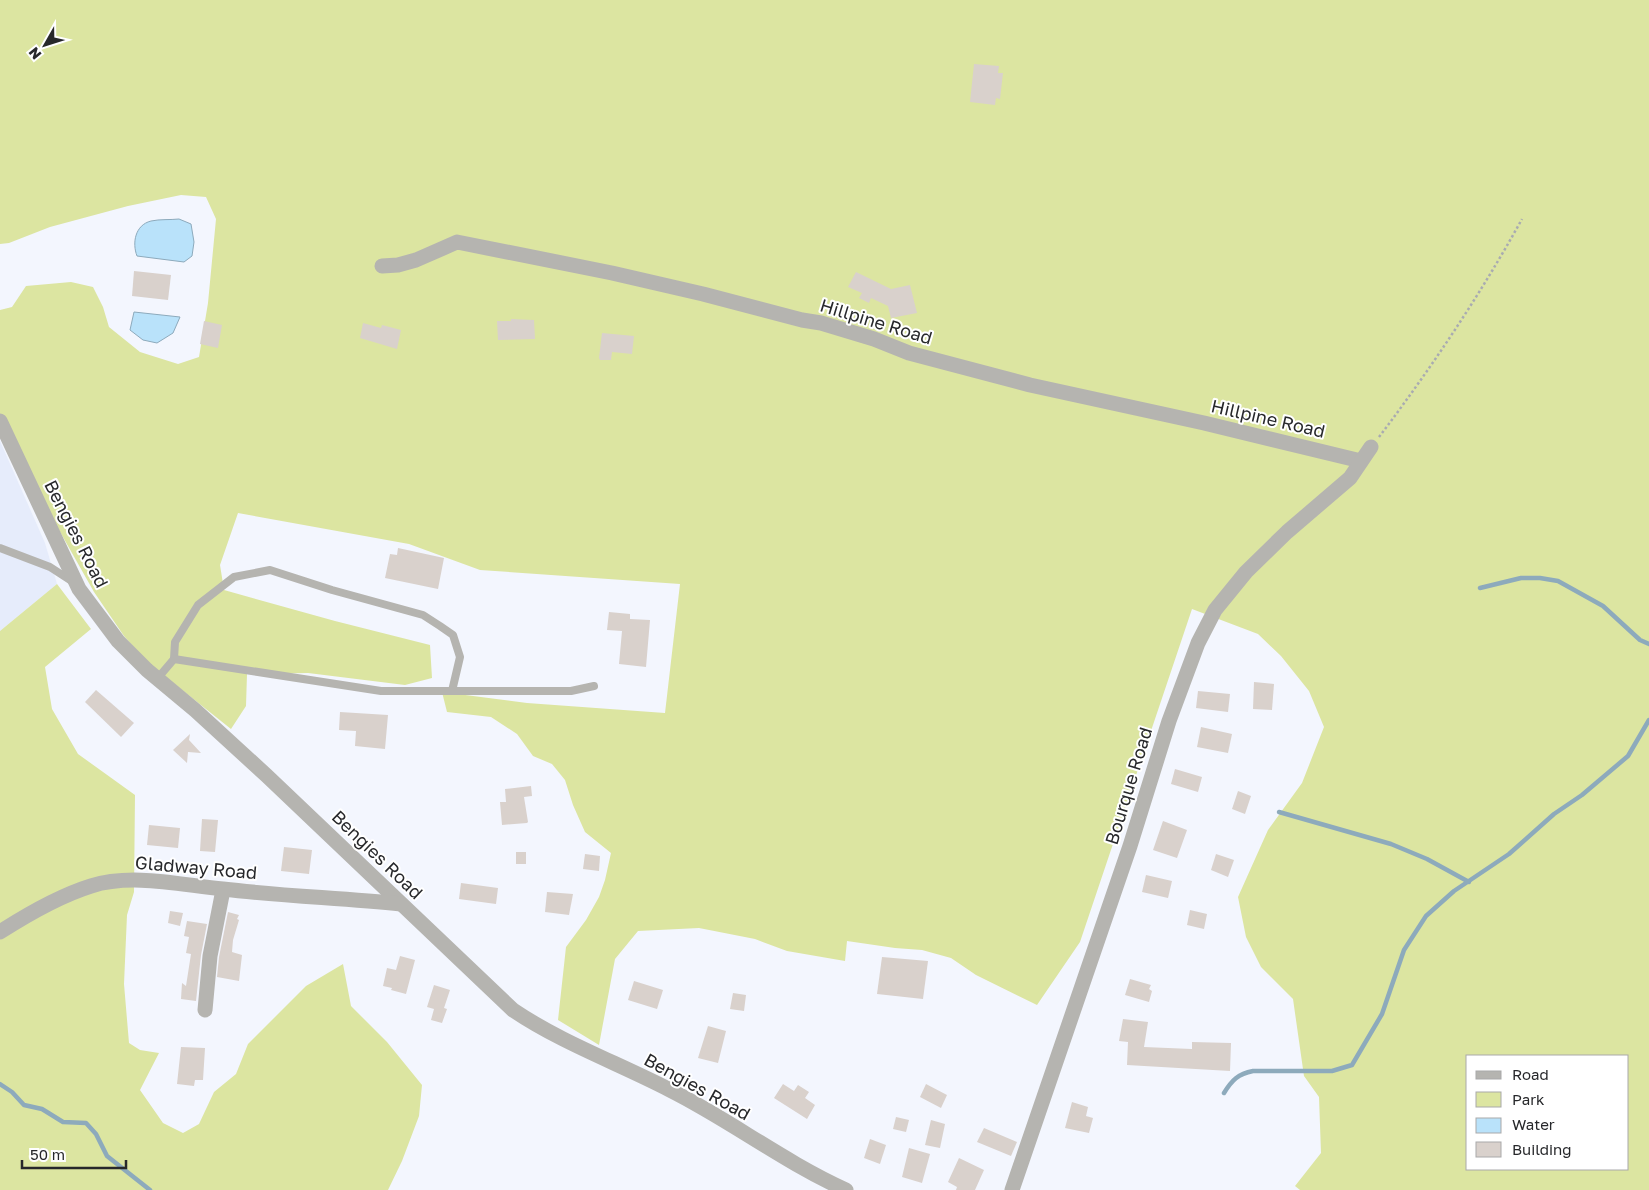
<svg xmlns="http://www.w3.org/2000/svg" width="1649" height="1190" font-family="'Golos Text',sans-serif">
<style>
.built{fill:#e6ecfb}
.green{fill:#dce5a1;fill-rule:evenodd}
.water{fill:#b9e2fa;stroke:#8daabc}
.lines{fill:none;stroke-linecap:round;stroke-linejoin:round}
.stream{stroke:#8daabc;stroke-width:4.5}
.building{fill:#d9d1cc}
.path{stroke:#a9abb1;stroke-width:2.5;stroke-dasharray:2.5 2.5;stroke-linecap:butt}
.service{stroke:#b5b4b0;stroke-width:8}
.minor{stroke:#b5b4b0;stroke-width:15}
.labels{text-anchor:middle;stroke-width:4;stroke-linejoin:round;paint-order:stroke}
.street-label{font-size:18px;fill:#27282b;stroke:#fff}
</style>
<rect width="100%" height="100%" fill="#f3f6fe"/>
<polygon class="built" points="0,441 45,543 57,584 0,631"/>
<g class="green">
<path d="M0,0H1649V1190H1300L1295,1186L1321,1153L1319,1097L1304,1076L1293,999L1261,967L1246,937L1238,897L1268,830L1302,783L1324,727L1309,691L1281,656L1258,634L1192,609L1080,942L1037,1005L976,975L951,958L922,950L895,948L847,941L845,961L787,951L755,939L699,928L638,931L615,959L599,1045L558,1020L566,947L586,920L599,897L605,880L611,853L585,832L573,805L565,780L552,764L533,756L517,734L491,717L447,712L442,692L527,703L665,713L680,584L480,570L409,544L238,513L220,565L224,590L335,621L430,645L432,678L405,685L308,673L247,674L246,706L231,729L147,662L124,636L94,592L46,507L0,415V310L12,307L26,286L71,282L93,287L103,307L109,327L140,352L178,364L199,357L208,303L216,219L206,197L181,195L128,206L50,227L9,243L0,244ZM1468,1056H1628V1169H1468Z"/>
<polygon points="57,584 91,629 45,667 52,709 78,754 135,795 134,892 127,915 124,984 129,1043 140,1050 159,1053 140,1090 163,1123 183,1133 199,1124 214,1092 236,1074 248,1044 306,986 343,964 351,1006 387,1042 422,1085 419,1116 402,1161 388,1190 0,1190 0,631"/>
</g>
<g class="water">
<path d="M179,219L191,224L194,242L192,256L184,262L137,256C132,243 135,225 151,221C160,219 170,220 179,219Z"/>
<polygon points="134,312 180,317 173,333 157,343 143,340 130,330"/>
</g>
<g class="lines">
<g class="stream">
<polyline points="1480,588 1521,578 1540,578 1558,581 1603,606 1640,640 1649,644"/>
<polyline points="1279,812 1391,844 1427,859 1469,882"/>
<polyline points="0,1084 12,1092 24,1105 42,1109 63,1122 86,1123 96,1134 107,1156 150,1190"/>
<path d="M1224,1093C1232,1080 1238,1074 1253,1071H1332L1352,1065L1382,1014L1404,950L1426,916L1454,891L1509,854L1554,814L1582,795L1628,756L1649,720"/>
</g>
</g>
<g class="building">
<polygon points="974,64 999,66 998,73 1003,73 1000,99 996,98 995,105 970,102"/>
<polygon points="134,271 171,275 168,300 132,296"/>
<polygon points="856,272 891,289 910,285 917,313 891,318 888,306 871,298 869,303 859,298 862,293 848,287"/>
<polygon points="511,319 534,320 535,339 498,340 497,321 511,321"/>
<polygon points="204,321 222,325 218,348 200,344"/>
<polygon points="363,323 381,328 382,325 401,330 397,349 360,338"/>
<polygon points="602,333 634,336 632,354 612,352 611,360 600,360 599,358"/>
<polygon points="398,548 444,558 438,589 385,578 390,554 397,555"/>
<polygon points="609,612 630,614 630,619 650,620 646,667 619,664 622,631 607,630"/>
<polygon points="1254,682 1274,684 1272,710 1253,709"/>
<polygon points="96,690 134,723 121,737 85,702"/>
<polygon points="1198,691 1230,694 1228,712 1196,708"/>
<polygon points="340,712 388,715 385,749 355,746 356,731 339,730"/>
<polygon points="1201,727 1232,734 1228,753 1197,747"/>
<polygon points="190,734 189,740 201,753 188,752 187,763 173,750"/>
<polygon points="1175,769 1202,777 1198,792 1171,784"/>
<polygon points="531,786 532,796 524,797 528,822 527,823 502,825 500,802 506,802 505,789"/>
<polygon points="1238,791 1251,796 1245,814 1232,809"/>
<polygon points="202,819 218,820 215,852 200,851"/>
<polygon points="1163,821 1187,830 1177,858 1153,850"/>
<polygon points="149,825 180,828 178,848 147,845"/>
<polygon points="284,847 312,850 309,874 281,871"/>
<rect x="516" y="852" width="10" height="12"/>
<polygon points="585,854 600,856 599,871 583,869"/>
<polygon points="1216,854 1234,860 1228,877 1211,870"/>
<polygon points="1146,875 1172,881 1168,898 1142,892"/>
<polygon points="461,883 498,888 496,904 459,899"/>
<polygon points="547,892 573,894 569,915 545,912"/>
<polygon points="1190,910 1207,914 1204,929 1187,925"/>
<polygon points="170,911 183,913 180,926 168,923"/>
<polygon points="228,912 239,915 237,919 239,920 233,940 232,952 242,955 239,981 217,977 219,957"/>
<polygon points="187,921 207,924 201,955 196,1001 181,999 182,983 186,986 191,954 186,953 189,937 184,936"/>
<polygon points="400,956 415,960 406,994 391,990 392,988 383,986 387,968 396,970"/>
<polygon points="882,957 928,961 923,999 877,994"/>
<polygon points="1130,979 1151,985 1149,989 1152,991 1149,1002 1125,995"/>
<polygon points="634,981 663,990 657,1009 628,1000"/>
<polygon points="434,985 450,990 444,1008 447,1009 442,1023 431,1020 434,1009 427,1007"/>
<polygon points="733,993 746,995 744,1011 730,1009"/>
<polygon points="1123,1019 1148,1022 1144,1047 1192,1049 1192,1042 1231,1043 1230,1071 1127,1065 1128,1042 1119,1041"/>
<polygon points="708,1026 726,1031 718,1063 698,1058"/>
<polygon points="181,1047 205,1048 203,1080 195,1080 194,1086 177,1084"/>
<polygon points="783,1084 794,1091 798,1085 809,1092 805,1098 815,1105 807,1119 774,1098"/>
<polygon points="926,1084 947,1095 941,1108 920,1097"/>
<polygon points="1072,1102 1088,1107 1086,1116 1093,1118 1089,1133 1065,1128"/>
<polygon points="896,1117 909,1120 906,1132 893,1129"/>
<polygon points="931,1120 945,1124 940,1148 925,1145"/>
<polygon points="984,1128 1017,1142 1011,1156 977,1142"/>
<polygon points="870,1139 886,1145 880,1164 864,1158"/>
<polygon points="909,1148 930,1154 922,1183 902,1177"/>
<polygon points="959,1158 984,1170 975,1190 956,1190 957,1187 948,1182"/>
</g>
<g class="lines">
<path class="path" d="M1379,437C1432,367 1480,295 1522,219"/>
<g class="service">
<polyline points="0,548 50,567 70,580"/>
<polyline points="174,659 175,642 198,605 234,577 270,570 332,590 423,615 440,626 453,635 460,657 452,691"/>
<polyline points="157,679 174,659 381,691 571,691 594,686"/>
</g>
<g class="minor">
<polyline points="382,266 398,265 416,260 457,242 612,273 703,294 802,320 821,323 874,339 909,353 1030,385 1204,423 1361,461"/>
<path d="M0,421L79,589L118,641L147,670L195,710L266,775L513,1010C562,1043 618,1063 670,1090C730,1120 784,1162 846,1190"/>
<path d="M0,932C28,914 59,896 91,886C132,873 181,885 223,889C282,896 342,898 401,904"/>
<polyline points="205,1010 210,956 223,890"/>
<polyline points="1012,1190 1130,846 1169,721 1198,643 1215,610 1246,572 1287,532 1350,478 1371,447"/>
</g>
</g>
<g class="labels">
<g class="street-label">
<text transform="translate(876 322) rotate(17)" y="6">Hillpine Road</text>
<text transform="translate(1268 419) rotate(13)" y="6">Hillpine Road</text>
<text transform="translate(76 534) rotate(63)" y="6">Bengies Road</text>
<text transform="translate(1129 786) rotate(-73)" y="6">Bourque Road</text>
<text transform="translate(377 855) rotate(44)" y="6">Bengies Road</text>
<text transform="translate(196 868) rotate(5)" y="6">Gladway Road</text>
<text transform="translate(697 1087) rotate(29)" y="6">Bengies Road</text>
</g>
</g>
<rect x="1466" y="1055" width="162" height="115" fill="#ffffff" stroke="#a9a9aa"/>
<rect x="1476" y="1071" width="25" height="8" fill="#b5b4b0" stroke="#a9a9aa"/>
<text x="1512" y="1080" font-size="15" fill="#27282b">Road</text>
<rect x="1476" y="1092" width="25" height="15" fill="#dce5a1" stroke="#a9a9aa"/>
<text x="1512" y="1105" font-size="15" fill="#27282b">Park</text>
<rect x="1476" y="1118" width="25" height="15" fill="#b9e2fa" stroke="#a9a9aa"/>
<text x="1512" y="1130" font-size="15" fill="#27282b">Water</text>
<rect x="1476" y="1142" width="25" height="15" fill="#d9d1cc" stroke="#a9a9aa"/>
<text x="1512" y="1155" font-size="15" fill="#27282b">Building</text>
<g transform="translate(45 45) rotate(231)" stroke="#ffffff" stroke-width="4" paint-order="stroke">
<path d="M0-4L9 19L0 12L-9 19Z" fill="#27282b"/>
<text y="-8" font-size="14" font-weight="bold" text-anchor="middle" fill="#27282b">N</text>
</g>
<path d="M22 1160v8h104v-8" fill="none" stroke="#27282b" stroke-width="2.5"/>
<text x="30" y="1160" font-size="15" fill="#27282b" stroke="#ffffff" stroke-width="4" paint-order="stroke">50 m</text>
</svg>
